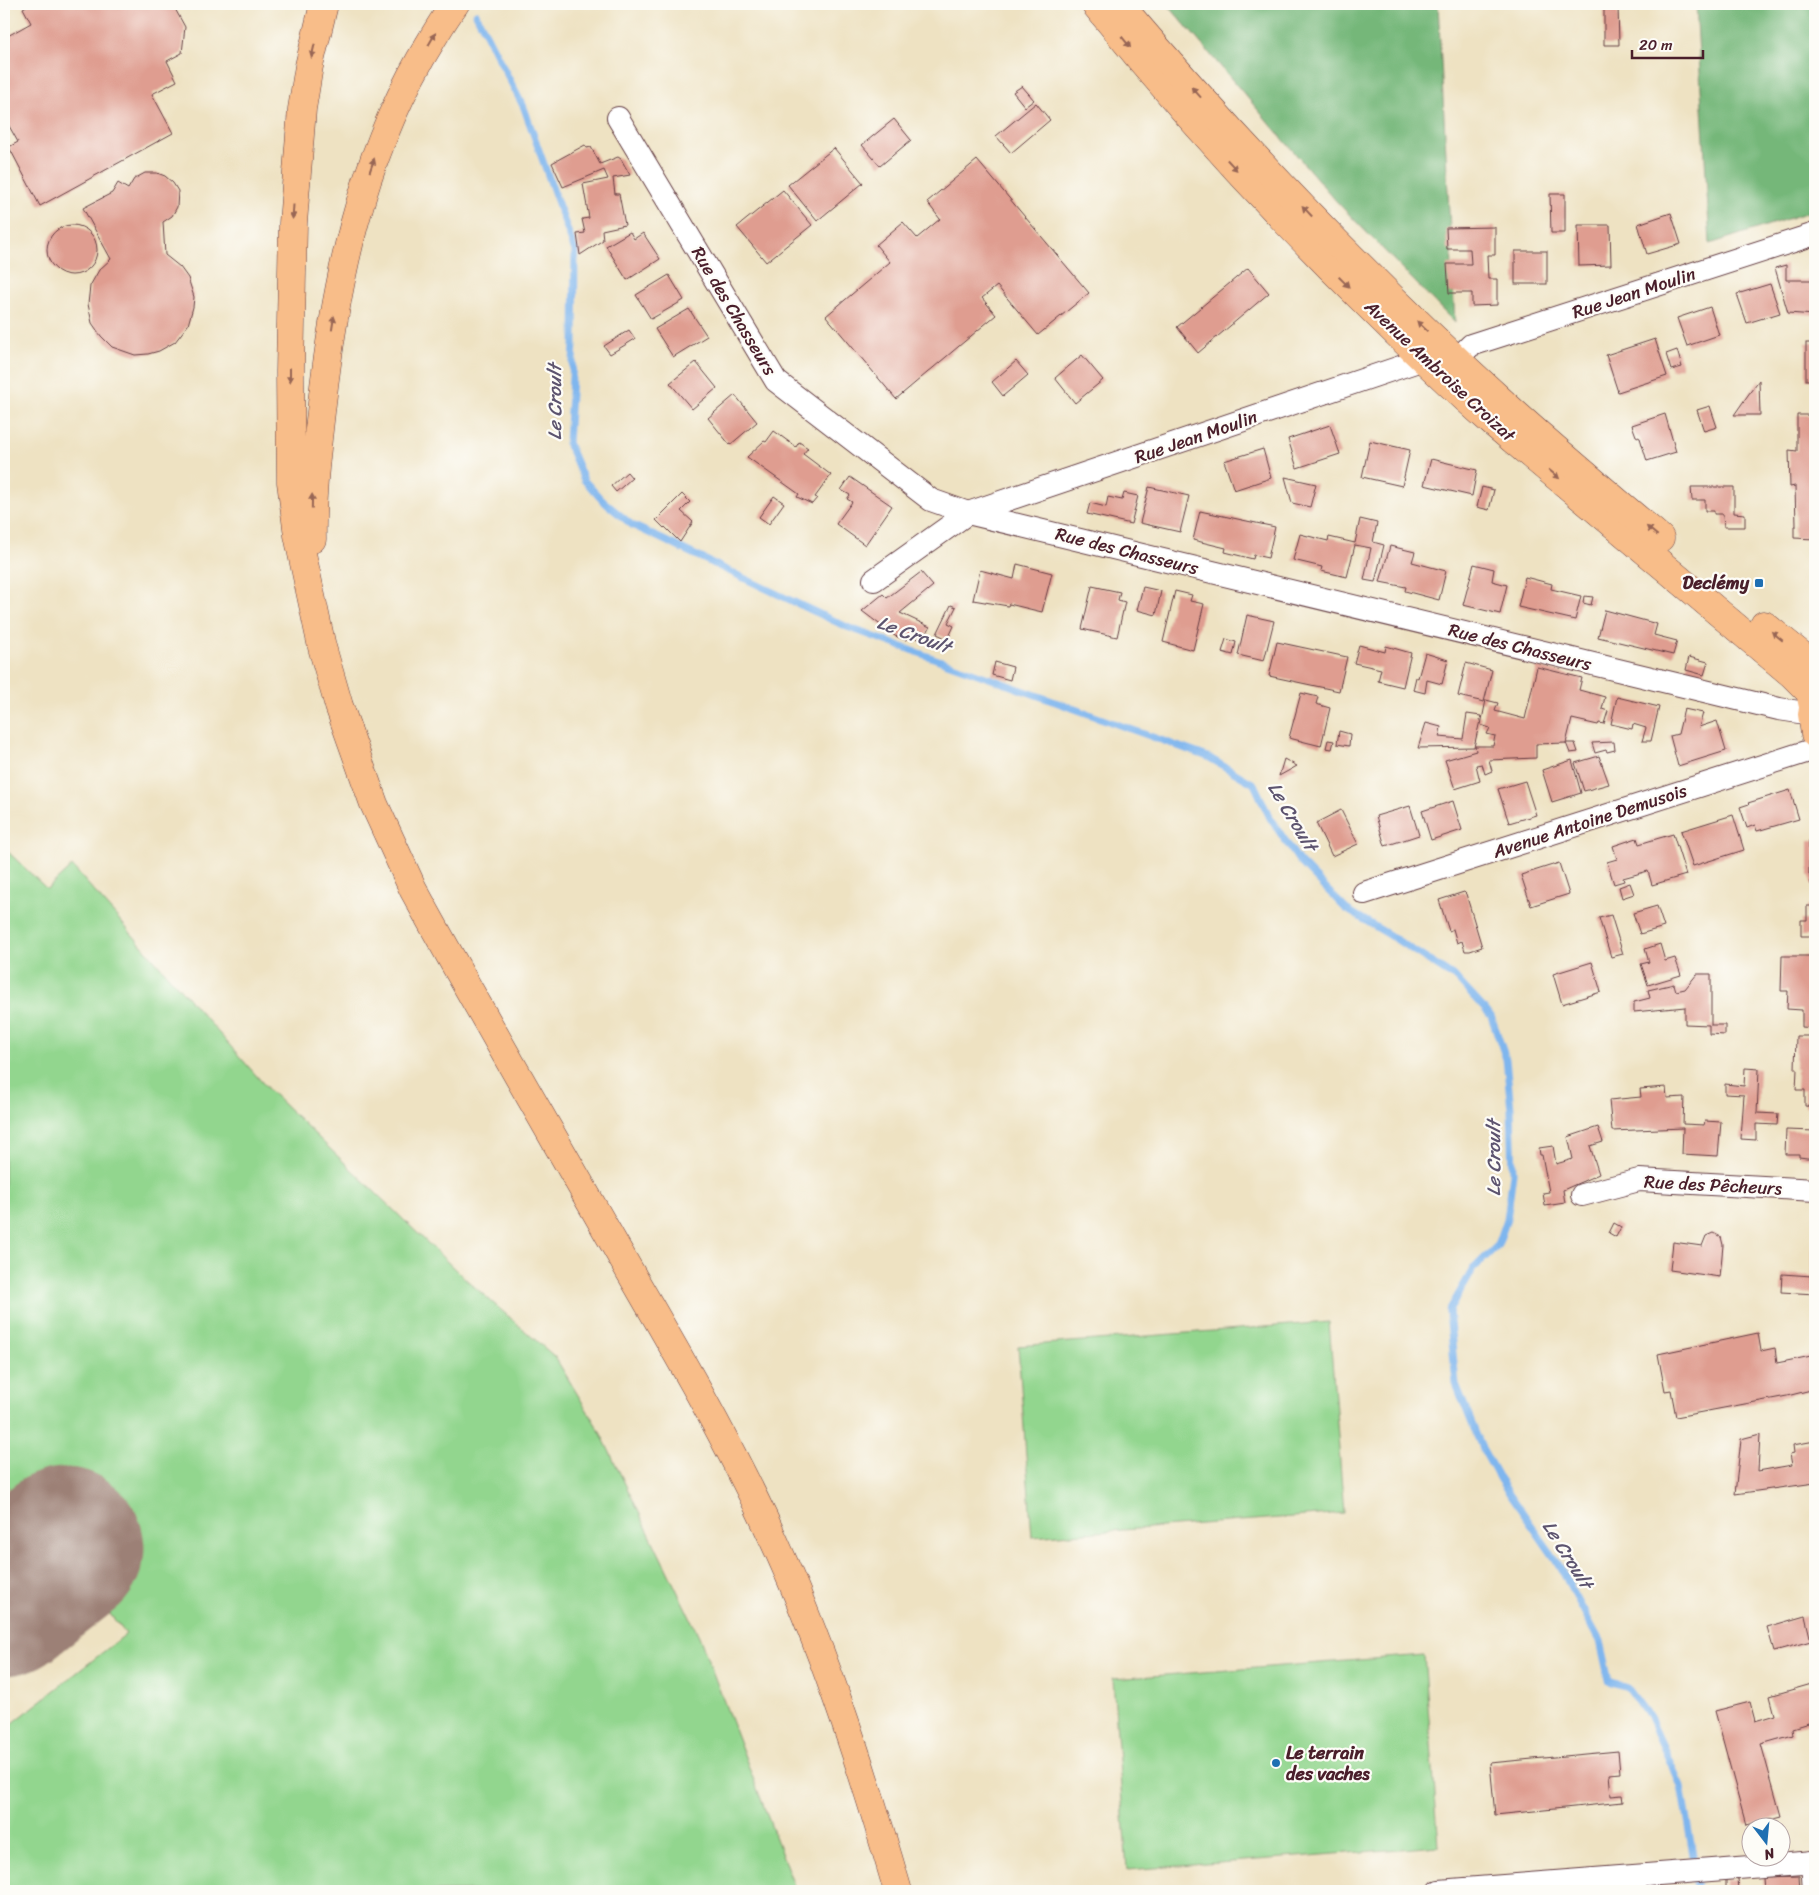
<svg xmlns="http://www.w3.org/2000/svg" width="1819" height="1895" font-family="Sriracha,sans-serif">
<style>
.green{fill:#92d68e;stroke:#6e7a5c}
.forest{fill:#75b779;stroke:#606b52}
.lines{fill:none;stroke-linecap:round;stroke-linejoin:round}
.stream{stroke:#7fb6ee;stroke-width:7}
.runway{stroke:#9c8076;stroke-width:161}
.building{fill:#df9d90}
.street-casing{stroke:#633c42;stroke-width:24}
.primary-casing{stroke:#633c42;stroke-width:29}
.street{stroke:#fff;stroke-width:22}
.primary{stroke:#f8bd89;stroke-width:28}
.oneway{fill:#986655}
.poi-dot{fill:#1f6fb2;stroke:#fdfcf7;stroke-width:2}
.labels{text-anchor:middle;stroke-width:4.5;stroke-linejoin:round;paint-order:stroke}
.street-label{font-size:18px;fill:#4a1f2b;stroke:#fdfcf7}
.poi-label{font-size:18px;font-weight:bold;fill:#4a1f2b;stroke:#fdfcf7;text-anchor:end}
.water-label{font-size:19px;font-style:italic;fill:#5d546f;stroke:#fdfcf7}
</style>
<rect width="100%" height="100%" fill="#fdfcf7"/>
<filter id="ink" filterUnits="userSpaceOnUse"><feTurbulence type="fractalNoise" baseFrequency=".02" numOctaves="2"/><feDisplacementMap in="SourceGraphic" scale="10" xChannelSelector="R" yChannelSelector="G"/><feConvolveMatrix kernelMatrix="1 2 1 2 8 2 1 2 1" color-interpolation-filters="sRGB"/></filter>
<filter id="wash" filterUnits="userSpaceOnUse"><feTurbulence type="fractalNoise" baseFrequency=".0096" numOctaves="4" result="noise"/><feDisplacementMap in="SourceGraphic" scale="20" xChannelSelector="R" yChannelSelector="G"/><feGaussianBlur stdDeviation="1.12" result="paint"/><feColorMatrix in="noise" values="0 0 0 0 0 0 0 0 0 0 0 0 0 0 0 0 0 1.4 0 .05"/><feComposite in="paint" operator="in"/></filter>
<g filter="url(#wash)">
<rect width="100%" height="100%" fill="#eee2c2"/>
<g class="green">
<polygon points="4,848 47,889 72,866 269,1090 461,1275 555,1357 599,1430 699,1636 796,1891 4,1891 4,1730 126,1634 4,1482"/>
<polygon points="1329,1322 1344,1513 1032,1537 1018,1346"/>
<polygon points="1424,1655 1439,1846 1127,1870 1113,1679"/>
</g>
<g class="forest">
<polygon points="1167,4 1438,4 1455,323 1337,202"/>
<polygon points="1696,4 1815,4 1815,210 1710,244"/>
</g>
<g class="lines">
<g class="stream">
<polyline points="476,14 524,108 575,251 574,344 568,443 584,480 602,500 632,525 847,627 1208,757 1254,784 1270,818 1299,861 1346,909 1391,936 1457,979 1491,1016 1506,1059 1511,1109 1513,1173 1507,1219 1498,1245 1473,1269 1449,1311 1456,1384 1481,1446 1500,1480 1556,1560 1600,1641 1609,1681 1627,1687 1650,1718 1681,1786 1693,1855"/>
<polyline points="1695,1880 1697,1891"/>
</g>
<polyline class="runway" points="4,1595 64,1548"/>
</g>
<g id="blocks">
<g class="building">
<polygon points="30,4 180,4 174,7 185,27 182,53 167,61 177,81 152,94 173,133 40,206 9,147 18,142 4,117 4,38 31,23 23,8"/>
<polygon points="1618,7 1619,45 1604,45 1604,8"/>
<polygon points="1022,86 1034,100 1025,107 1013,92"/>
<polygon points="1036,103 1050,120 1011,153 996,136"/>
<polygon points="894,119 911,140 880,166 862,145"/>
<polygon points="585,145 587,148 591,147 600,164 618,157 621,159 630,175 613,178 615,194 619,194 625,225 602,230 603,240 580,255 577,234 585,233 582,219 589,218 583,184 608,179 604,170 563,187 552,163"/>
<polygon points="834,148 863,183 817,221 788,185"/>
<polygon points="977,160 1089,293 1038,335 997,286 982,298 996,315 896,399 826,316 890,262 876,245 903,222 917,238 940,219 927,202"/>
<polygon points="145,173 157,173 165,176 173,183 178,191 177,207 172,216 163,222 165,255 180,267 188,278 194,297 193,307 188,325 175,342 159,351 148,354 135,355 112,347 101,336 92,323 88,304 90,286 99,270 111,259 83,208 112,193 118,183 128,189 134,179"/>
<polygon points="783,190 812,225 766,262 737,227"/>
<polygon points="1550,194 1565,194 1565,233 1551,233"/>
<polygon points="1671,213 1681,244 1647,254 1638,224"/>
<polygon points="1578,225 1610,225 1611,265 1579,266"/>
<circle cx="72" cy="250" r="25"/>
<polygon points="1495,227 1495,255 1487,255 1488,279 1497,279 1497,305 1472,306 1472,293 1449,293 1447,264 1471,264 1470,249 1447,249 1446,228"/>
<polygon points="630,232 634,239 643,233 660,259 627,280 606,246"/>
<rect x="1515" y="251" width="32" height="33"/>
<polygon points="1786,265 1786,280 1815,280 1815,315 1788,313 1775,268"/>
<polygon points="1248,268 1269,293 1198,353 1177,327"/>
<polygon points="669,275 684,300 651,319 636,295"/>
<polygon points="1770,284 1780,313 1747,323 1737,294"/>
<polygon points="1710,307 1719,335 1687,346 1677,318"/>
<polygon points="689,309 707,336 673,357 655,329"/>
<polygon points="629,330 635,339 610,354 604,346"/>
<polygon points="1655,339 1667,376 1618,392 1606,355"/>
<rect x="1806" y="343" width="9" height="37"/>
<polygon points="1677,350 1682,367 1671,370 1666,354"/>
<polygon points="1082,355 1103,380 1075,403 1055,378"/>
<polygon points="1016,361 1028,375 1003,396 992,382"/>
<polygon points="696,362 717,388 692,409 670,383"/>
<polygon points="1759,380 1760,415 1734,415 1748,395"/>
<polygon points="735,395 757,422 730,445 708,418"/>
<polygon points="1710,406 1717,427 1704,431 1697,410"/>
<polygon points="1665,414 1676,452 1647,461 1640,438 1636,436 1632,425"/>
<polygon points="1797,415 1815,415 1815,539 1794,538 1794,526 1796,526 1795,486 1790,487 1789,450 1797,451"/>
<polygon points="1330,425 1340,454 1297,468 1288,439"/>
<polygon points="774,431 796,447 799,442 808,448 803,454 831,475 815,497 817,498 812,504 797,497 799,494 747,457 764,441 766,442"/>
<polygon points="1370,441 1410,450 1402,486 1362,477"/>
<polygon points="1263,449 1271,478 1234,490 1224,461"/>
<polygon points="1431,459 1477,470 1472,496 1424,485"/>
<polygon points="627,472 632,478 616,492 611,486"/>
<polygon points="850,477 892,506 865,545 836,524 852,502 847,499 850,495 841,490"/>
<polygon points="1285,477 1316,484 1310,507 1292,503"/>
<polygon points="1149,487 1189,496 1180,532 1140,523"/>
<polygon points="1482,487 1494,490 1489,510 1477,507"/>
<polygon points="1691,487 1734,487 1734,513 1745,514 1745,527 1724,527 1723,514 1714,514 1714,511 1705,511 1705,500 1692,500"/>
<polygon points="1124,493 1138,496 1131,524 1087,514 1090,503 1106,507 1108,497 1122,500"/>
<polygon points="682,494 690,502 681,511 693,522 680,542 665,527 664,528 656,520"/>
<polygon points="774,496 784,503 769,524 759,517"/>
<polygon points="1200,511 1275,527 1268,558 1254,555 1253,559 1225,552 1226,548 1193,540"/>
<polygon points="1360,519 1377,523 1373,542 1384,545 1375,582 1364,580 1371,548 1355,545 1347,577 1321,571 1322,567 1293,560 1300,534 1328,541 1329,537 1355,543"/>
<polygon points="1390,546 1415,552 1412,562 1446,571 1439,600 1405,591 1406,587 1380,582"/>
<polygon points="1017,564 1052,573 1042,612 1009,604 1008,606 973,600 980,570 1014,579"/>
<polygon points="1474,564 1494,569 1492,581 1507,585 1500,614 1463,605"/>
<polygon points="921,572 933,586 900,613 930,627 923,641 909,635 906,640 895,636 862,611 883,594 887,598"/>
<polygon points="1525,577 1552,584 1551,589 1581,596 1575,620 1518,607"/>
<polygon points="1092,586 1120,592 1118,600 1125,602 1117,637 1082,629"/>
<polygon points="1143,587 1161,591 1156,615 1137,610"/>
<polygon points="1175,591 1192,595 1190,601 1204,604 1193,650 1163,642"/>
<polygon points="1584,596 1593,597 1591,605 1583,603"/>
<polygon points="951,605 956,607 948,623 954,626 948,639 937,634"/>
<polygon points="1605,610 1657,624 1654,635 1677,641 1673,655 1598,637"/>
<polygon points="1247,615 1274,621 1264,661 1238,655"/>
<polygon points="1226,639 1236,642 1233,655 1222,652"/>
<polygon points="1277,642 1347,657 1339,691 1269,676"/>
<polygon points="1359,645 1385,652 1386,646 1411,653 1403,687 1378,681 1381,669 1354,663"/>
<polygon points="1425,653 1448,660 1442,684 1427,680 1425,693 1413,690 1416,677 1418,678"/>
<polygon points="1689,657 1708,662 1704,675 1686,670"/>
<polygon points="995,662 1013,667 1010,680 992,675"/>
<polygon points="1466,663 1492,670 1484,702 1458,696"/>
<polygon points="1537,667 1582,678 1579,690 1605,697 1602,709 1608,711 1604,724 1599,723 1598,725 1572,719 1566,743 1575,743 1578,752 1570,753 1566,743 1536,744 1536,758 1489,760 1492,771 1485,774 1482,764 1476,765 1480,781 1455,789 1445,760 1476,751 1475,746 1493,746 1495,736 1487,734 1490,728 1481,725 1486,700 1498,703 1495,711 1525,719"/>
<polygon points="1301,693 1318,697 1316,704 1330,708 1321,746 1289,738"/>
<polygon points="1617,697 1659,707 1651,741 1642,741 1646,728 1633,724 1632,729 1611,724"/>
<polygon points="1684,709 1703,713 1699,727 1717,721 1726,751 1678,766 1670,736 1678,734"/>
<polygon points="1467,714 1481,716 1474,747 1418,748 1426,723 1441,727 1439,737 1463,739"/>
<polygon points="1339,731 1350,734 1349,746 1337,744"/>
<polygon points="1328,740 1334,741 1332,749 1326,748"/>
<polygon points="1614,742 1615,750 1607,752 1606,750 1595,753 1592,743"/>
<polygon points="1599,756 1609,784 1584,791 1575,763"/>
<polygon points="1284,759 1297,766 1279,776"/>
<polygon points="1572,760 1581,793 1552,802 1542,770"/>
<polygon points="1525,781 1536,815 1509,823 1498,789"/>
<polygon points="1790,790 1799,819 1757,831 1755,825 1747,828 1740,807 1749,804 1748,803"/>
<polygon points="1453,801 1462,830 1431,840 1422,811"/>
<polygon points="1410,806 1419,835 1385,846 1376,816"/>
<polygon points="1341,810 1358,844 1332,856 1316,823"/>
<polygon points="1733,815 1744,850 1693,866 1681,831"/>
<polygon points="1673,834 1686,875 1652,885 1648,871 1623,878 1624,881 1614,884 1607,862 1617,859 1613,846 1637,838 1639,844"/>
<polygon points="1809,840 1815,840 1815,885 1811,885 1810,875 1809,875"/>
<polygon points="1559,863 1569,894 1531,906 1521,875"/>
<polygon points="1630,883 1634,894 1622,898 1619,887"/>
<polygon points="1464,892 1466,894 1482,947 1470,951 1465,951 1462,941 1457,943 1453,929 1449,931 1439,900"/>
<polygon points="1657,906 1664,927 1640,934 1633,913"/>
<polygon points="1807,906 1815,906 1815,952 1813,952 1813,936 1801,936 1801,920 1807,920"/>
<polygon points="1611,915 1623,954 1611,957 1599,918"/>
<polygon points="1660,944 1665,961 1675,958 1681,975 1648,985 1641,964 1649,962 1645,949"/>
<polygon points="1782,956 1815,956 1815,1028 1802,1027 1802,1010 1787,1009 1788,991 1781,991"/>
<polygon points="1592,962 1601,992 1562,1004 1553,974"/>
<polygon points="1697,974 1711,974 1711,1025 1725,1025 1725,1035 1709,1034 1709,1025 1685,1024 1685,1007 1634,1012 1634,1002 1650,998 1648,990 1674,984 1676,991 1685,989"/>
<polygon points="1796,1036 1815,1036 1815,1107 1805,1106 1805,1090 1796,1090 1797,1069 1795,1069"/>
<polygon points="1745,1068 1759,1069 1757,1113 1778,1114 1777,1125 1756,1124 1756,1140 1741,1139 1744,1095 1725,1094 1725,1084 1744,1086"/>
<polygon points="1666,1087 1667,1098 1684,1097 1683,1124 1704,1125 1705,1121 1721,1122 1718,1156 1682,1154 1683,1128 1612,1131 1609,1100 1641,1097 1640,1089"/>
<polygon points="1598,1127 1603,1142 1590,1146 1599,1174 1563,1190 1565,1203 1545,1206 1543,1193 1549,1192 1542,1155 1540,1155 1539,1148 1553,1146 1556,1164 1573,1159 1568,1137"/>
<polygon points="1786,1130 1815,1131 1815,1159 1799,1157 1799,1154 1785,1154"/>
<polygon points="1614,1223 1621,1227 1616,1237 1609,1233"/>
<polygon points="1713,1233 1721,1237 1723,1245 1720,1277 1670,1270 1673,1242 1702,1246 1706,1236"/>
<polygon points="1812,1249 1815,1249 1815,1294 1781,1292 1782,1274 1812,1276"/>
<polygon points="1758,1333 1761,1351 1775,1348 1777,1363 1811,1356 1815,1362 1815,1389 1787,1396 1676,1417 1671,1390 1665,1391 1658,1354"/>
<polygon points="1760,1434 1758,1471 1792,1465 1790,1454 1794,1453 1793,1445 1815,1441 1815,1483 1735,1494 1741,1439"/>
<polygon points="1805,1616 1811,1641 1774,1651 1767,1627"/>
<polygon points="1815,1683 1815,1721 1792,1728 1793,1735 1761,1744 1781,1816 1746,1825 1715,1711 1750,1702 1755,1721 1775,1715 1770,1696"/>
<polygon points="1618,1751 1620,1773 1609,1774 1611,1796 1622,1795 1623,1802 1495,1815 1490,1763"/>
<polygon points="1799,1876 1800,1891 1764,1891 1763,1877"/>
<polygon points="1737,1879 1738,1891 1726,1891 1726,1880"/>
</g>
</g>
</g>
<g filter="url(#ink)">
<use href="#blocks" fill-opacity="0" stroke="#633c42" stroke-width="1"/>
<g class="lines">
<defs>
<g id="street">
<polyline points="618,118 776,381 931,500 968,513 1779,709 1812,714"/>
<polyline points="1457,359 1471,345 1815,234"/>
<polyline points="874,580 968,513 1430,357 1438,360"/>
<polyline points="1364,893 1815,749"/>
<polyline points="1582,1195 1639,1180 1815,1190"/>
<polyline points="1812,1862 1814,1891"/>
<polyline points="1439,1891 1815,1862"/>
</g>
<g id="primary">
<path d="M324,4L309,66L302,109L293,223L290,372L291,482L298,535L322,647L339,706L374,804L413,889C483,1017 557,1143 629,1270C676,1351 723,1432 763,1517C820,1637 861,1764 898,1891"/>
<path d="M1095,4C1177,106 1265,203 1358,295C1402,339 1446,382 1492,422L1793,675L1810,692L1813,706"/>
<path d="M1119,4C1240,146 1370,282 1509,408C1558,452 1609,495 1660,538"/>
<path d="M312,539C311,493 317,448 322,403C336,282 360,165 421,58C432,40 442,21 455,4"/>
<polyline points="1764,625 1815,666"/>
<polyline points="1815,700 1812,714 1815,734"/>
</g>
</defs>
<use href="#street" class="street-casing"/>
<use href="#primary" class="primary-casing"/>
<use href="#street" class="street"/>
<use href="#primary" class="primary"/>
</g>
<defs><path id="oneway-solid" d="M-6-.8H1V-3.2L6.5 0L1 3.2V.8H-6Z" transform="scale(1.25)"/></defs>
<g class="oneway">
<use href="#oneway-solid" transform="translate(432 39) rotate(-60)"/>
<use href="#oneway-solid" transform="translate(1126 42) rotate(51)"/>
<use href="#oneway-solid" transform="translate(313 51) rotate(103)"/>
<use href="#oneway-solid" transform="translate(1196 92) rotate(-132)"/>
<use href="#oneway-solid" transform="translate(372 165) rotate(-71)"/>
<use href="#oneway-solid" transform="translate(1232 165) rotate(47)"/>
<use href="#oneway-solid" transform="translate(1307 211) rotate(-133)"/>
<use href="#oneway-solid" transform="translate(293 212) rotate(94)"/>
<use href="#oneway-solid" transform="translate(1344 282) rotate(45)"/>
<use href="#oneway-solid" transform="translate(333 323) rotate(-81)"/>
<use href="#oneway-solid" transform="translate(1422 326) rotate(-136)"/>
<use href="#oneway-solid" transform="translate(290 375) rotate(90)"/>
<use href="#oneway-solid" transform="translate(1554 474) rotate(40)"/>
<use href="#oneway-solid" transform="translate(312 501) rotate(-89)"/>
<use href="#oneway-solid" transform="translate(1652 531) rotate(-140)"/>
<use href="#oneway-solid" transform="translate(1777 636) rotate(-140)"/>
</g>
</g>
<g class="poi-dot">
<rect x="1754" y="578" width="10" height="10" rx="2.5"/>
<circle cx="1276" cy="1763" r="5"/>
</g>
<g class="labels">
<g class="street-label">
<text transform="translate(1634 293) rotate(-18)" y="6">Rue Jean Moulin</text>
<text transform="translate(734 311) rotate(59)" y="6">Rue des Chasseurs</text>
<text transform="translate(1440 371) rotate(43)" y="6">Avenue Ambroise Croizat</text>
<text transform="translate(1196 437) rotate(-19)" y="6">Rue Jean Moulin</text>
<text transform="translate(1127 551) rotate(14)" y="6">Rue des Chasseurs</text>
<text transform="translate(1520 647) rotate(14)" y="6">Rue des Chasseurs</text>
<text transform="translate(1590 821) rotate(-18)" y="6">Avenue Antoine Demusois</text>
<text transform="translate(1713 1185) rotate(3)" y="6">Rue des Pêcheurs</text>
</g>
<g class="poi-label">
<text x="1749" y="589">Declémy</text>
<text x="1286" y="1759" text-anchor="start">Le terrain<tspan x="1286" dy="21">des vaches</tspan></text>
</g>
<g class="water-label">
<text transform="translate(554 402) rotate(-90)" y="7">Le Croult</text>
<text transform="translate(914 634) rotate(20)" y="7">Le Croult</text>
<text transform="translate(1293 816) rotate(59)" y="7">Le Croult</text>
<text transform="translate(1493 1158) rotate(-90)" y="7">Le Croult</text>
<text transform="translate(1568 1554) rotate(58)" y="7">Le Croult</text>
</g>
</g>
<rect width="1819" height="1895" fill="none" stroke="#fdfcf7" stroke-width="20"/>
<g transform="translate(1766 1842) rotate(164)"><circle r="24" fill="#fdfcf7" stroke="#b5a4a5"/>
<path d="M0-4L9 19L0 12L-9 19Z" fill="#1f6fb2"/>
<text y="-8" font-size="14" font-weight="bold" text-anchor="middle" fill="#4a1f2b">N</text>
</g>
<path d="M1632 50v8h71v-8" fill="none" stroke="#4a1f2b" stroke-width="2.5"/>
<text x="1639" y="50" font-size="15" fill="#4a1f2b" stroke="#fdfcf7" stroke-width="4" paint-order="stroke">20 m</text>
</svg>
